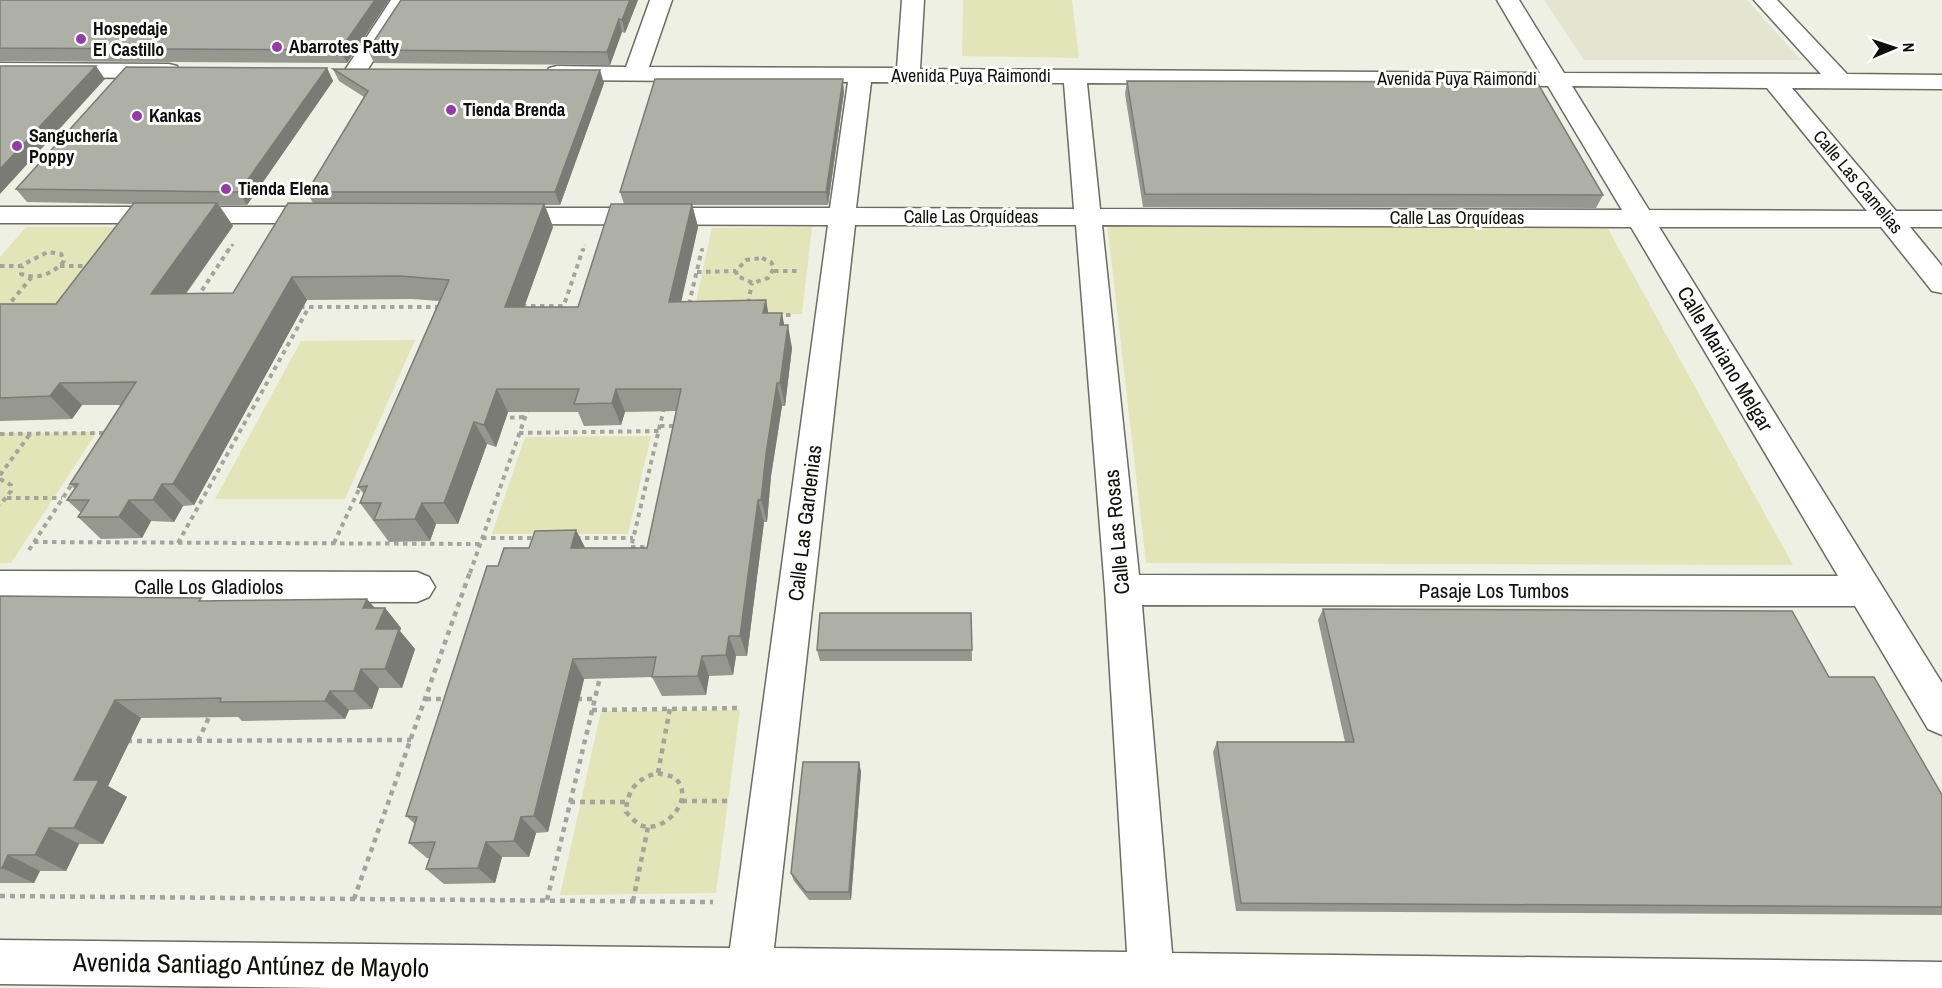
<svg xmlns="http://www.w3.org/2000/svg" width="1942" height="988" font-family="'Archivo Narrow',sans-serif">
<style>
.built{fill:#e3e5d1}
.green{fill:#e2e5b7}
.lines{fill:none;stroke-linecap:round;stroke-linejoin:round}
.minor-casing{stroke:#6b6c62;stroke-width:3}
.path-far2{stroke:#a3a49b;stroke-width:3;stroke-dasharray:3 3;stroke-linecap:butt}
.path-far1{stroke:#a3a49b;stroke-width:4;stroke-dasharray:4.5 4.5;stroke-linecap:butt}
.path{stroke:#a3a49b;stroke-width:4.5;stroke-dasharray:5 5;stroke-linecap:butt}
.minor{fill:#fff;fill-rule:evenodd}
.wall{fill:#96978e}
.shaded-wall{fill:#7a7b74}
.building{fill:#afb0a5;stroke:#7a7b74;stroke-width:1.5}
.poi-dot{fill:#953ba7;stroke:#fff;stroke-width:2}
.labels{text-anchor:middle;stroke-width:6;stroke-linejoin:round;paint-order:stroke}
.far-poi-label{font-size:18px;font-weight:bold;fill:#0f100c;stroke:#fff;text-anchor:start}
.far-street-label{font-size:18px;fill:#0f100c;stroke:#fff}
.street-label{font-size:21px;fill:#0f100c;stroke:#fff}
.near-street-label{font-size:26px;fill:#0f100c;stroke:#fff}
</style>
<rect width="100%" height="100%" fill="#eff0e4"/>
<polygon class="built" points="1544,0 1747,0 1801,60 1584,60"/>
<g class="green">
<polygon points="963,0 1072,0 1079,58 962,56"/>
<polygon points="1107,223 1607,227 1793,565 1146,563"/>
<polygon points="26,227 127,227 61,313 0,313 0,257"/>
<polygon points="812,227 802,314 693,315 712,228"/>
<polygon points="415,340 345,499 215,499 301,341"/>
<polygon points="97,432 11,563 0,563 0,433"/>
<polygon points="651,436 628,534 492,534 525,437"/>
<polygon points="740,710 716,893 560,895 601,711"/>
</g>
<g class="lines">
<defs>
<g id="minor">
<polygon points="391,0 413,0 362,78 354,80 346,78 343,73"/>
<path d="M650,0H672L649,67L897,68L902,0H924L920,69L1540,73L1497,0H1519L1564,73L1821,74L1754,0H1777L1847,74L1942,75V89L1792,88L1896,211H1942V227H1910L1942,266V293L1932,291L1881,227H1659L1942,683V735L1928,729L1855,606L1142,605L1172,953L1942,962V988H333L0,984V940L730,948L828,225L504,224L495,222L491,216L495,210L504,208H830L848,82L557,80L549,78L546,73L549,68L557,66L626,67ZM871,82L1064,83L1074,209L856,208ZM1087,83L1548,86L1622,210L1100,209ZM1572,86L1767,88L1867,211L1649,210ZM855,225H1076L1105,590L1127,952L774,948ZM1102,225L1631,227L1838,576L1139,575Z"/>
<polygon points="0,63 169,64 177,66 180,71 177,76 169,78 0,77"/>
<polygon points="0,207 326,207 335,209 339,215 335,221 326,223 0,223"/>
<polygon points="0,571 417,572 429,577 435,587 429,597 417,602 0,601"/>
</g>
</defs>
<use href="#minor" class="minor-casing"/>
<g class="path-far2">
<polyline points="228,251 233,244"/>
<polyline points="583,251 585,245"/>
<polyline points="702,251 703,247"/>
</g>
<g class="path-far1">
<polygon points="762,258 771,262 774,268 768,278 753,283 737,276 736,271 746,260"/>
<path d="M0,266H20L48,252L61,254L64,261C53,274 38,280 21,274L22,266"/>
<polyline points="60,266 90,266"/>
<polyline points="774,271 801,271"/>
<polyline points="697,272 736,271"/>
<polyline points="197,298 229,249"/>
<polyline points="748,303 752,283"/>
<polyline points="689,304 702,249"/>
<polyline points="522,306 564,306"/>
<polyline points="300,307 442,307"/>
<polyline points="562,311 583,249"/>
<polyline points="0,315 31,278"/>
<polyline points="777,315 794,315"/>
<polyline points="501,418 525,417"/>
<polyline points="660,426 676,426"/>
<polyline points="519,433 659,431"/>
<polyline points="0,434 107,433"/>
<polyline points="0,475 30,434"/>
<polyline points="0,479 11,485 11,491 0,505"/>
<polyline points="7,498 62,498"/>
<polyline points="482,538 535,538"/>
<polyline points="576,538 633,538"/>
<polyline points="34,542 480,544"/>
<polyline points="178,543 309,307"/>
<polyline points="334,543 361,485"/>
<polyline points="631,547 650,547"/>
<polyline points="29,550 74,481"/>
<polyline points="630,552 664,408"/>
<polyline points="470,573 528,409"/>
</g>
<g class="path">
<polyline points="426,699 450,699"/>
<polyline points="577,699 595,699"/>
<polyline points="592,710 741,708"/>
<polyline points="127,741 411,740"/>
<polyline points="198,741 210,715"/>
<path d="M658,773C664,775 671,775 676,779C696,799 664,835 640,825C635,822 630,816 626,812C627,790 637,778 658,773Z"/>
<polyline points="658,773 670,708"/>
<polyline points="682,801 729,801"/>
<polyline points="570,802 626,802"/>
<polyline points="0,896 713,902"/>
<polyline points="354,899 470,572"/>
<polyline points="547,900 601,673"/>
<polyline points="633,901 648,827"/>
</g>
<use href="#minor" class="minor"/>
</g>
<g class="wall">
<polygon points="0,0 389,0 347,63 0,61"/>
<polygon points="638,0 625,33 622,32 610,65 374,63 368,50"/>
<polygon points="327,68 333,81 247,205 219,205 233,226 186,294 233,293 313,203 307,192 364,97 339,81 333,69 604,83 560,205 545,205 553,227 524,307 578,307 624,204 620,192 844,92 828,205 692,205 698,227 681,302 766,300 768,313 782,313 784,325 792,348 785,406 782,406 771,476 767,522 764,522 747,656 736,656 733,675 709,676 706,695 662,696 652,677 584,679 548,832 536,833 529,857 502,857 495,883 444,884 426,869 430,858 427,858 409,843 415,824 406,816 498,566 585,548 647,548 676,411 625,412 621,425 584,426 578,412 508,412 496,447 487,444 458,524 436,524 430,541 389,542 360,503 364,494 358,487 439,301 412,299 307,300 194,505 183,506 174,522 151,521 142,538 101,539 78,517 81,513 67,500 75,489 70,484 121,405 82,405 72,419 0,421 0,304 56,304 133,204 27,202 16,189"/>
<polygon points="1127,81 1603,195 1596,208 1143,207 1125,94"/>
<polygon points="0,596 204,601 385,608 401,628 400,631 415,649 402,688 379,688 372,709 349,710 345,719 242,721 238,717 141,718 108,786 127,797 103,844 79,844 66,871 40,871 34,883 0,883"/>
<polygon points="1323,609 1829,677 1942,795 1942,915 1236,911 1213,752 1217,742 1345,742 1318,620"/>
<polygon points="971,613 972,661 820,661 817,650"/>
<polygon points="859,762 861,772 851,900 809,900 794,881 791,873"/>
</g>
<g class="shaded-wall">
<polygon points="375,0 389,0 347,63 340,50"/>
<polygon points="630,0 638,0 625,33 622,20"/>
<polygon points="619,19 622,32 610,65 607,52"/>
<polygon points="96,66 105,79 0,194 0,169"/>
<polygon points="327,68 333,81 247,205 239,192"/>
<polygon points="600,70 604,83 560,205 555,192"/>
<polygon points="843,79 844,92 828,205 826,192"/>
<polygon points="217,203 233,226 169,317 151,294"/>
<polygon points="544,204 553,227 516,330 505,307"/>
<polygon points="692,204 698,227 676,325 669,302"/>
<polygon points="292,277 307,300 194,505 173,484"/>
<polygon points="766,300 770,323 763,313"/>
<polygon points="782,313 786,336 780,325"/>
<polygon points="788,325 792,348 785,406 780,383"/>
<polygon points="60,383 82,405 72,419 50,396"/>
<polygon points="777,383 782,406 771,476 767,522 761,500 766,454"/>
<polygon points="497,389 508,412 496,447 484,425"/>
<polygon points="616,389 625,412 621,425 612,403"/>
<polygon points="474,422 487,444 458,524 444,503"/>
<polygon points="162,484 183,506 174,522 153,500"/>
<polygon points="129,500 151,521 142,538 119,517"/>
<polygon points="758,500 764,522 747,656 740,636"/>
<polygon points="422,503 436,524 430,541 415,519"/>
<polygon points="576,530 587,551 571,548"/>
<polygon points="367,599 382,616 385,608 401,628 400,631 415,649 402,688 385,669 376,629 363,608"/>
<polygon points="729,636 736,656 733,675 726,655"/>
<polygon points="702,656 709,676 706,695 698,676"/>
<polygon points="573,659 584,679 548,832 534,816"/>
<polygon points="361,669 379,688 372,709 354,691"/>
<polygon points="330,691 349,710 345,719 325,701"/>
<polygon points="115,700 141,718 108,786 127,797 103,844 74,828 74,780"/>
<polygon points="859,762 861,772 851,900 849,892"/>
<polygon points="521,817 536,833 529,857 514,841"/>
<polygon points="49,828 79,844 66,871 35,855"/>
<polygon points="486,842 502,857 495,883 478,868"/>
<polygon points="8,855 40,871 34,883 2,868"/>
</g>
<g class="building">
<polygon points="0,0 375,0 340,50 0,48"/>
<polygon points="401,0 630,0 622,20 619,19 607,52 368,50"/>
<polygon points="0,66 96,66 0,169"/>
<polygon points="126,67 327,68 239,192 16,189"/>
<polygon points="333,69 600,70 555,192 307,192 368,91"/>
<polygon points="655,79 843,79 826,192 620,192"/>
<polygon points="1127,81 1537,82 1603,195 1145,194"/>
<polygon points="134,203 217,203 151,294 233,293 288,203 544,204 505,307 578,307 611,204 692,204 669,302 766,300 763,313 782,313 780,325 788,325 780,383 777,383 766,454 761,500 758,500 740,636 729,636 726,655 702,656 698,676 652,677 656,657 573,659 534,816 521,817 514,841 486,842 478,868 426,869 435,842 409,843 417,817 406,816 487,566 498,566 504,548 529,548 535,531 576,530 571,548 647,548 681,389 616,389 612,403 574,404 579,389 497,389 484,425 474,422 444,503 422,503 415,519 374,520 381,503 360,503 367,486 358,487 449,280 400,276 292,277 173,484 162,484 153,500 129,500 119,517 78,517 89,500 67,500 78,484 70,484 136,382 60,383 50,396 0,398 0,304 56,304"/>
<polygon points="0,596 201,598 199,601 367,599 363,608 385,608 376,629 399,629 385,669 361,669 354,691 330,691 325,701 220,702 221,698 115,700 74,780 99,780 74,828 49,828 35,855 8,855 2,868 0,868"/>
<polygon points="1323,609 1792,611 1829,677 1874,677 1942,795 1942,907 1241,903 1217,742 1354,742"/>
<polygon points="820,613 971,613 972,650 817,650"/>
<polygon points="803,762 859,762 849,892 806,892 791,873"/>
</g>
<g class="poi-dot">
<circle cx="81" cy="39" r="6"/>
<circle cx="277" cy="47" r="6"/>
<circle cx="451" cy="110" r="6"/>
<circle cx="137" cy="116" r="6"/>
<circle cx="17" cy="146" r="6"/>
<circle cx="226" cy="189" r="6"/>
</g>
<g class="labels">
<g class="far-poi-label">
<text x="93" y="35">Hospedaje<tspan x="93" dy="21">El Castillo</tspan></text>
<text x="289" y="53">Abarrotes Patty</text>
<text x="463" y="116">Tienda Brenda</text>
<text x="149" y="122">Kankas</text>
<text x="29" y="142">Sanguchería<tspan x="29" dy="21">Poppy</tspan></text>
<text x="238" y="195">Tienda Elena</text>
</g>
<g class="far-street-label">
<text x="971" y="82">Avenida Puya Raimondi</text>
<text x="1457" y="85">Avenida Puya Raimondi</text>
<text transform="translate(1858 182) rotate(50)" y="6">Calle Las Camelias</text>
<text x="971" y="223">Calle Las Orquídeas</text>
<text x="1457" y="224">Calle Las Orquídeas</text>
</g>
<g class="street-label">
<text transform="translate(1725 359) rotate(59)" y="7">Calle Mariano Melgar</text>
<text transform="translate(805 523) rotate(-83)" y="7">Calle Las Gardenias</text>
<text transform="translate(1117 532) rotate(-95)" y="7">Calle Las Rosas</text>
<text x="209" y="594">Calle Los Gladiolos</text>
<text x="1494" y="598">Pasaje Los Tumbos</text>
</g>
<g class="near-street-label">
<text transform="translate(251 965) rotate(1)" y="9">Avenida Santiago Antúnez de Mayolo</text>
</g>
</g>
<g transform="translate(1894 48) rotate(88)" stroke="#ffffff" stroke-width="4.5" paint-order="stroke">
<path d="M0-4.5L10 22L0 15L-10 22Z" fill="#0f100c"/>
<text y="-9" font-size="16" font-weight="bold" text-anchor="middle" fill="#0f100c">N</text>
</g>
</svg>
